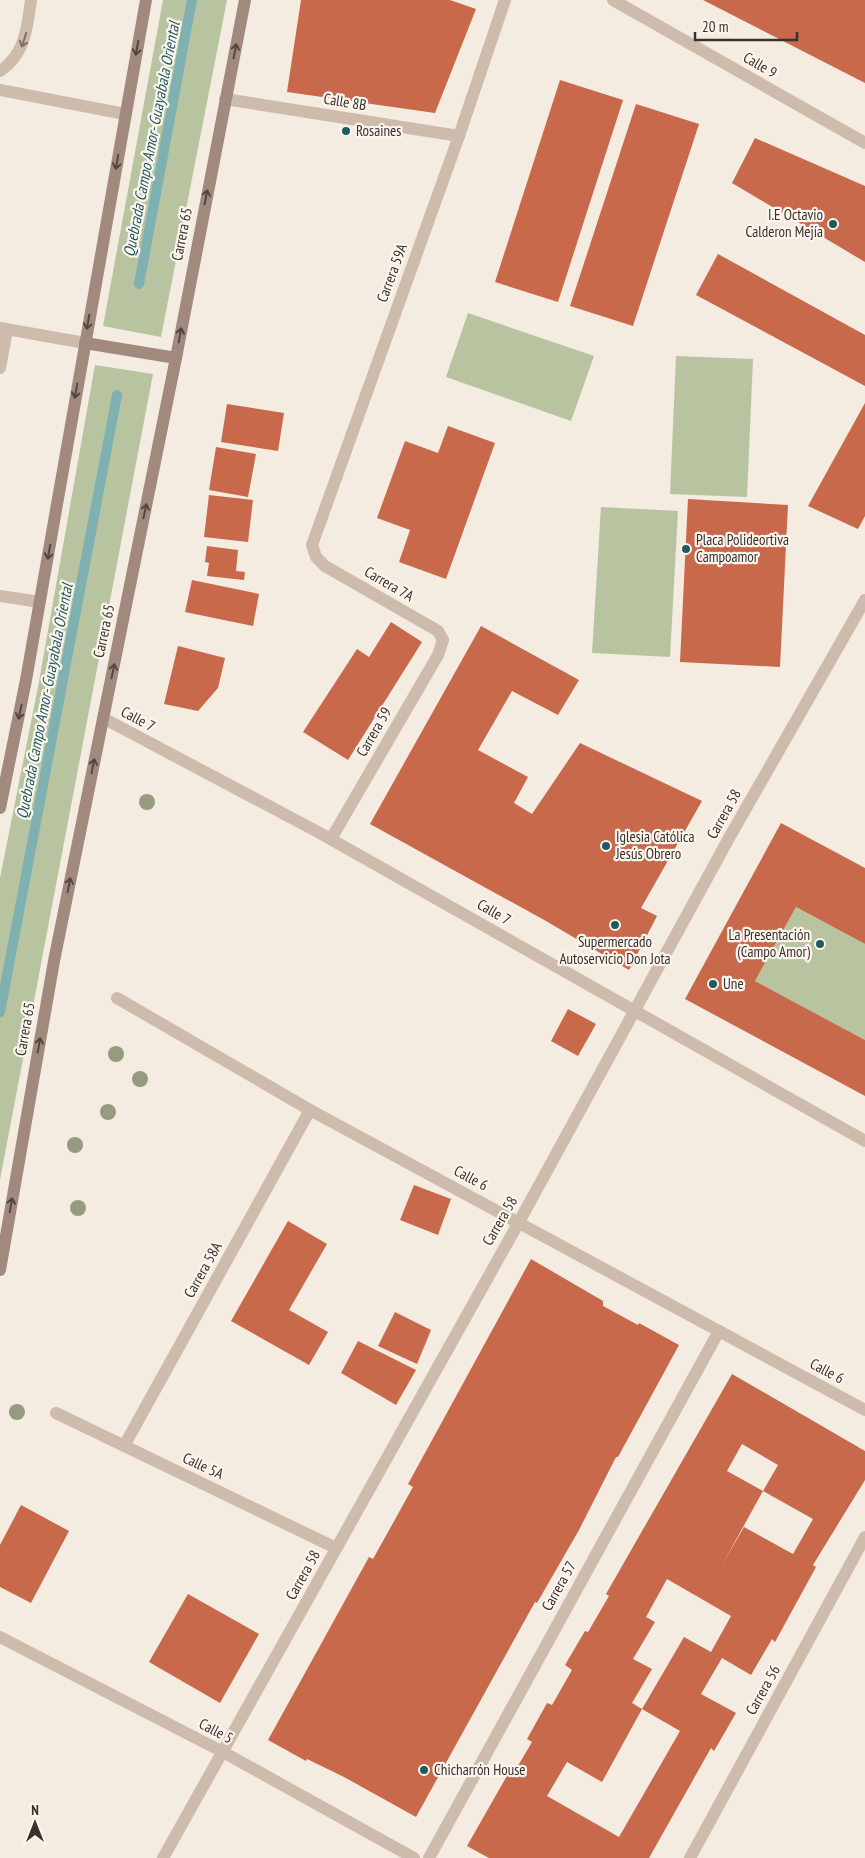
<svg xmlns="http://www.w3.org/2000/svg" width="865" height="1858" font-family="'PT Sans Narrow',sans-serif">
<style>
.green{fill:#b8c4a0}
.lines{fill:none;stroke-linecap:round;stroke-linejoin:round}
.stream{stroke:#7fb0b2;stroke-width:10}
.building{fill:#c8694b;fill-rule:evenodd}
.lane{stroke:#cdbbac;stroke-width:12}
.street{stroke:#cdbbac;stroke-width:12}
.secondary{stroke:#a18a7d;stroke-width:12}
.tree{fill:#969b7f}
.oneway{stroke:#7d6f65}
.oneway2{stroke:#544640}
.poi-dot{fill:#1f5a5e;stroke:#fbf5ee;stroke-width:2}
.labels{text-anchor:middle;stroke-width:4.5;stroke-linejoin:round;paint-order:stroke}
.street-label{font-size:15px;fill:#3b302b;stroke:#fbf5ee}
.poi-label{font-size:15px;fill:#3b302b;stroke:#fbf5ee;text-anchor:start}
.water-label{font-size:16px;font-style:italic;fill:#1f5a5e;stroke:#fbf5ee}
</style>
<rect width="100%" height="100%" fill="#f4ebe1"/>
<g class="green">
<polygon points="163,0 227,0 161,337 103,326"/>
<polygon points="468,313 594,356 571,421 446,377"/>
<polygon points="676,356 753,359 747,497 670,494"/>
<polygon points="95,365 153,374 0,1180 0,878 38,687"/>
<polygon points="601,507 678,511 670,657 592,653"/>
<polygon points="796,907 865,944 865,1040 755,981"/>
</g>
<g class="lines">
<g class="stream">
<polyline points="139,284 192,0"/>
<polyline points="0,1012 117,395"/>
</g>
</g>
<g class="building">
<polygon points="301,0 450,0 476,9 435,113 287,92"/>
<polygon points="703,0 865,0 865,83"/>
<polygon points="560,80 623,100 558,302 495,282"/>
<polygon points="636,104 699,124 633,326 570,306"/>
<polygon points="755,138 865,186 865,262 732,183"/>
<polygon points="718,254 865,335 865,386 696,295"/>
<polygon points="865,403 865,516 858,529 808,506"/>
<polygon points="227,404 284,413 278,451 221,442"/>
<polygon points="448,426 495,443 446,579 399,562 410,530 377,518 405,441 438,453"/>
<polygon points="216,447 256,454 248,497 209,490"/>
<polygon points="209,495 253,500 248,542 204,537"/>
<polygon points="688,499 788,505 780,667 680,662"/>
<polygon points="207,546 238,550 236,571 245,572 244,580 207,576 209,563 205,562"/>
<polygon points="192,580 259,594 253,626 185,612"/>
<polygon points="391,622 422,642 348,760 303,732 357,649 369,657"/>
<polygon points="481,626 579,680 558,715 512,691 478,750 528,777 514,803 532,814 580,743 702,801 641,908 657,916 629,970 546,921 370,824"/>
<polygon points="178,646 225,658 218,688 198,711 164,704"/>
<polygon points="781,823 865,868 865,944 796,907 755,981 865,1040 865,1096 685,999"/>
<polygon points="568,1009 596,1024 578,1056 551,1041"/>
<polygon points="414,1185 451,1199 438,1235 400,1220"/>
<polygon points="288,1221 327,1244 289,1310 328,1332 309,1365 231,1321"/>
<polygon points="531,1259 603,1301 603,1306 638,1325 639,1323 679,1345 618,1457 616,1457 579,1530 537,1603 535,1602 416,1817 344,1777 307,1759 306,1761 268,1740 369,1557 373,1559 413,1487 408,1484"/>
<polygon points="395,1312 431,1330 417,1364 378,1346"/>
<polygon points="358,1341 416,1370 396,1405 341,1373"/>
<path d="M732,1374L865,1451V1480L813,1565L816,1567L775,1642L772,1639L751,1675L722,1658L701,1694L736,1713L714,1751L711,1748L649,1858H489L467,1846L508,1774L512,1776L532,1742L527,1739L547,1703L552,1705L572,1670L565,1665L585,1631L588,1632L609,1596L606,1594ZM742,1444L778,1465L763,1491L813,1519L793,1554L744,1527L722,1565L763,1491L727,1471ZM667,1579L731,1616L711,1652L684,1637L642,1709L632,1703L652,1669L633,1659L655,1622L646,1617ZM642,1709L680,1731L619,1837L547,1796L567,1762L602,1782Z"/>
<polygon points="21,1505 69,1531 31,1603 0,1587 0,1545"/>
<polygon points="188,1594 259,1634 220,1703 149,1662"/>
</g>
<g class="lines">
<g class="lane">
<polyline points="0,328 85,343"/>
<polyline points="0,368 7,330"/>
<polyline points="0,596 40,602"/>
</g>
<g class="street">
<polyline points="613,0 865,143"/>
<path d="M0,71C26,54 27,27 31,0"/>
<polyline points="0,90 125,114"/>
<polyline points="225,99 459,136"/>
<polyline points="103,718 318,832 865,1141"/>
<polyline points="331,839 438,655 443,640 438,631 325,566 316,557 312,545 459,136 505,0"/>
<polyline points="117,998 310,1110 865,1410"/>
<polyline points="56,1413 336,1548"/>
<polyline points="124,1446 310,1110"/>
<polyline points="0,1637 223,1752 414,1858"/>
<polyline points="163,1858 519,1222 729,838 865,600"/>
<polyline points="429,1858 719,1331"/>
<polyline points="690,1858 865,1537"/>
</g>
<g class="secondary">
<polyline points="85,343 176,358"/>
<polyline points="0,808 26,680 146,0"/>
<polyline points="0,1270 54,961 176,358 245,0"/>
</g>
</g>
<g class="tree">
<circle cx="147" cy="802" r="8"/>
<circle cx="116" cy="1054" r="8"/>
<circle cx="140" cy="1079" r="8"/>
<circle cx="108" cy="1112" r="8"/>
<circle cx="75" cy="1145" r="8"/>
<circle cx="78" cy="1208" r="8"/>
<circle cx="17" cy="1412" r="8"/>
</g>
<defs><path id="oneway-shaft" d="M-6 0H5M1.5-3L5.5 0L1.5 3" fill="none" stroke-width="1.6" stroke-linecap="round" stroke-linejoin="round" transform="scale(1.25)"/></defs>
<use class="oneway" href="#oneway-shaft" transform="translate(24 40) rotate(108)"/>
<g class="oneway2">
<use href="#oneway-shaft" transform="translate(137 48) rotate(100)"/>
<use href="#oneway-shaft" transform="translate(235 51) rotate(-79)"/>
<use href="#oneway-shaft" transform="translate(117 162) rotate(100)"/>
<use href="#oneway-shaft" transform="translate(206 197) rotate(-79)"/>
<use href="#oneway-shaft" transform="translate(88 322) rotate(100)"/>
<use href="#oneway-shaft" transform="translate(180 335) rotate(-80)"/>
<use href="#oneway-shaft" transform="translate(76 391) rotate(100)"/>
<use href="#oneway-shaft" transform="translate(145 511) rotate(-78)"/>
<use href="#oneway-shaft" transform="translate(49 552) rotate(100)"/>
<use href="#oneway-shaft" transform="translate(113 671) rotate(-78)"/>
<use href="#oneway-shaft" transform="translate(20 712) rotate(102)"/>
<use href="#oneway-shaft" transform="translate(93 766) rotate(-79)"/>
<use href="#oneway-shaft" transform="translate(69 885) rotate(-79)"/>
<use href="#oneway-shaft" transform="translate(39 1045) rotate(-80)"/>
<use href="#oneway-shaft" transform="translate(11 1205) rotate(-80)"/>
</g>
<g class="poi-dot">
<circle cx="346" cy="131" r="5"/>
<circle cx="833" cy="224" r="5"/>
<circle cx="686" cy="549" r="5"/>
<circle cx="606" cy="846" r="5"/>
<circle cx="615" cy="925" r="5"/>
<circle cx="820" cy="944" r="5"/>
<circle cx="713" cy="984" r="5"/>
<circle cx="424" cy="1770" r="5"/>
</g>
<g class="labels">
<g class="street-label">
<text transform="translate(760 65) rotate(30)" y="5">Calle 9</text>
<text transform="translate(345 102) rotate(9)" y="5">Calle 8B</text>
<text transform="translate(182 234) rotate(-79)" y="5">Carrera 65</text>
<text transform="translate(392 273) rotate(-70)" y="5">Carrera 59A</text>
<text transform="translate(389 584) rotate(30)" y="5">Carrera 7A</text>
<text transform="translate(104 631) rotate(-78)" y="5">Carrera 65</text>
<text transform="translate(138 719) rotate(28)" y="5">Calle 7</text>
<text transform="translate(374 732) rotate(-60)" y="5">Carrera 59</text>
<text transform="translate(724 814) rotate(-61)" y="5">Carrera 58</text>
<text transform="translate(494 912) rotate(30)" y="5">Calle 7</text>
<text transform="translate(25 1029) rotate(-80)" y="5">Carrera 65</text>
<text transform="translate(471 1178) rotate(28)" y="5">Calle 6</text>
<text transform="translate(500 1221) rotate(-60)" y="5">Carrera 58</text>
<text transform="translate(203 1270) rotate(-61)" y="5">Carrera 58A</text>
<text transform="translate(827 1371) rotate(28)" y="5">Calle 6</text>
<text transform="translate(203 1466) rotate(25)" y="5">Calle 5A</text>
<text transform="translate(303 1575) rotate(-61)" y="5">Carrera 58</text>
<text transform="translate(559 1586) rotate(-61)" y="5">Carrera 57</text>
<text transform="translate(763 1690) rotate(-61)" y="5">Carrera 56</text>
<text transform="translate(216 1731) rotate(28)" y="5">Calle 5</text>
</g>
<g class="poi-label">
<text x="356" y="136">Rosaines</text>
<text x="823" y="220" text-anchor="end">I.E Octavio<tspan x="823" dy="17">Calderon Mejía</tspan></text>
<text x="696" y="545">Placa Polideortiva<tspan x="696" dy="17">Campoamor</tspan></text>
<text x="616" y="842">Iglesia Católica<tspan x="616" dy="17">Jesús Obrero</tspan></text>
<text x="810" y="940" text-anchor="end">La Presentación<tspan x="810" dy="17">(Campo Amor)</tspan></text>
<text x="615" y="947" text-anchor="middle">Supermercado<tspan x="615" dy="17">Autoservicio Don Jota</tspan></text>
<text x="723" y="989">Une</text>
<text x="434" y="1775">Chicharrón House</text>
</g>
<g class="water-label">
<text transform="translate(151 139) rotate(-79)" y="6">Quebrada Campo Amor- Guayabala Oriental</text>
<text transform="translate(44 701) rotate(-79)" y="6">Quebrada Campo Amor- Guayabala Oriental</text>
</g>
</g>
<g transform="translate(35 1823)" stroke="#fbf5ee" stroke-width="4" paint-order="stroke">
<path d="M0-4L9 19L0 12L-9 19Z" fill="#3b302b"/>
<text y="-8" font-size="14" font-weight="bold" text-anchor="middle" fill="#3b302b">N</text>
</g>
<path d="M695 32v8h102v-8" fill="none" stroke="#3b302b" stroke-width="2.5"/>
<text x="702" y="32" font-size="15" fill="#3b302b" stroke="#fbf5ee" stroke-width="4" paint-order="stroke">20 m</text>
</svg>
